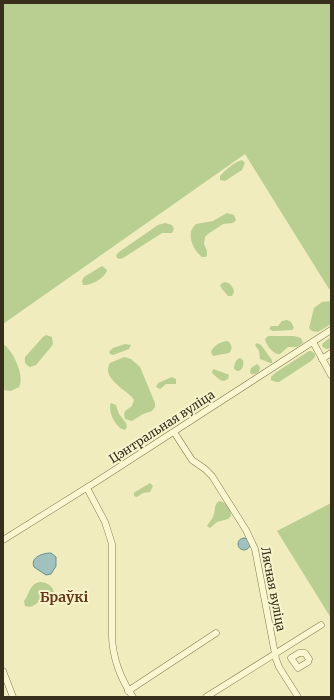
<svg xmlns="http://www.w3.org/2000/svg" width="334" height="700" font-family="Merriweather,serif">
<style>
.green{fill:#b9ce91}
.water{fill:#a1c1be;stroke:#688f8d}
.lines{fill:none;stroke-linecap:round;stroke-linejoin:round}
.minor-casing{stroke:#887b55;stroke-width:7}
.minor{stroke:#faf7d0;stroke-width:6}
.labels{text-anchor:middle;stroke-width:4;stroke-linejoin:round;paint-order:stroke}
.street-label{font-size:12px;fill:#372e1b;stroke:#f7f4cd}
.quarter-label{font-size:14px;font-weight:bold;fill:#653918;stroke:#f7f4cd}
</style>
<rect width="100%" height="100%" fill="#f0ecbd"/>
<g class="green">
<polygon points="3,3 331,3 331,288 329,289 245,154 3,324"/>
<path d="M242,160L245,163L242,170L225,181L220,180V176C225,170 235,162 242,160Z"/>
<path d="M227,213L234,215L236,220L233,223L223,224L208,234L205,237L204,244L207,251V255L206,257H202C193,250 185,233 196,224L213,221Z"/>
<polygon points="165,223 172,225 174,229 172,233 162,233 123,258 120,259 117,258 116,255 119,252 158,225"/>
<path d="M102,266L107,270C105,278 91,286 83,285L82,281L84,277Z"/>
<path d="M224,282C229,282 233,286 234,292L232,296H228L222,289L220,285Z"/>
<polygon points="331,301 331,324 318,332 312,331 309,328 314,308 322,302"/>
<polygon points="287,320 291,322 294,328 292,330 273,331 269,329 271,326 278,326 282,321"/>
<path d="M46,335L52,337L53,344L51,347L36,365L30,367C26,365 24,363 25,357L43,337Z"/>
<path d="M268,336H294L301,338L303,343L297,347H288L280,354H277C272,352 266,345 265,339Z"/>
<path d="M331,337V348C327,350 325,349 322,346L323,343Z"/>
<path d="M228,341C232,345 233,349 229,353L213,356L211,352C213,346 221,341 228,341Z"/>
<polygon points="257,343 261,345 272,360 272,363 270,363 260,359 259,351 255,345"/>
<path d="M3,344C13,350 25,376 19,387L11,391L3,390Z"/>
<polygon points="125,344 131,345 129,349 113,355 110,354 109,352 113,348"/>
<polygon points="309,351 311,351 315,354 315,357 311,361 279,382 276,382 271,380 271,377 275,373"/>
<path d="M124,357L131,359L140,367L155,403V407L152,411L143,414L132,421L125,419L124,414L125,411L132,406L134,400L132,397C124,389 101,377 110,363Z"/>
<path d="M240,358L243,360C244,365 243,371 237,371L234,369C234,364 236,359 240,358Z"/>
<path d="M257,364L260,367C260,372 256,375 251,374L250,372L251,368Z"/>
<polygon points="213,369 227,374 229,375 228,379 224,381 220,380 212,373"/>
<polygon points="172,377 176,379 176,384 166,384 160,389 156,387 158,383"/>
<path d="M111,403L116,405L119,414L126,423L127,427L125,430C116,429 107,410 111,403Z"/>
<polygon points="150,483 153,486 150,492 143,493 137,497 134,496 134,493 135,492"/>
<path d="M219,501C227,502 231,509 231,516L228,519L217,522L210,528L207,526C209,522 211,521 213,517C216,511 213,506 219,501Z"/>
<polygon points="331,503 331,618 277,531"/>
<path d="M40,582C47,582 53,586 54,593C52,599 49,598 43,600C36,602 34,609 25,606L24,601C30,594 29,584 40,582Z"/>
</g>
<g class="water">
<circle cx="244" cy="544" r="6"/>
<path d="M51,553L56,557V566L51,574L46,575L34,567C30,557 43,553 51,553Z"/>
</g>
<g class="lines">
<defs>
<g id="minor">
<polyline points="313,342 331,375"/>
<polyline points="322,359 331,353"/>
<polyline points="174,432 192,460 205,469 212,476 246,530 255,549 276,659 279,667 298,697"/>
<path d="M87,488L105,522L112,544V637C113,660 120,678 133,697"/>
<polyline points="3,540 99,480 331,330"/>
<polyline points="308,662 298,668 291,658 299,653 305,653 309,659"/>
<polyline points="3,671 13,697"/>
<polyline points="128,691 216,633"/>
<polyline points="206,697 321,625"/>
</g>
</defs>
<use href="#minor" class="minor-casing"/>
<use href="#minor" class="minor"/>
</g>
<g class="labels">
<g class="street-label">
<text transform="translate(162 427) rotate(-33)" y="4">Цэнтральная вуліца</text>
<text transform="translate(273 589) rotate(79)" y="4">Лясная вуліца</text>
</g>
<g class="quarter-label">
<text x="64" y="602">Браўкі</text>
</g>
</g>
<rect width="334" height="700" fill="none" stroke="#372e1b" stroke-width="8"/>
</svg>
